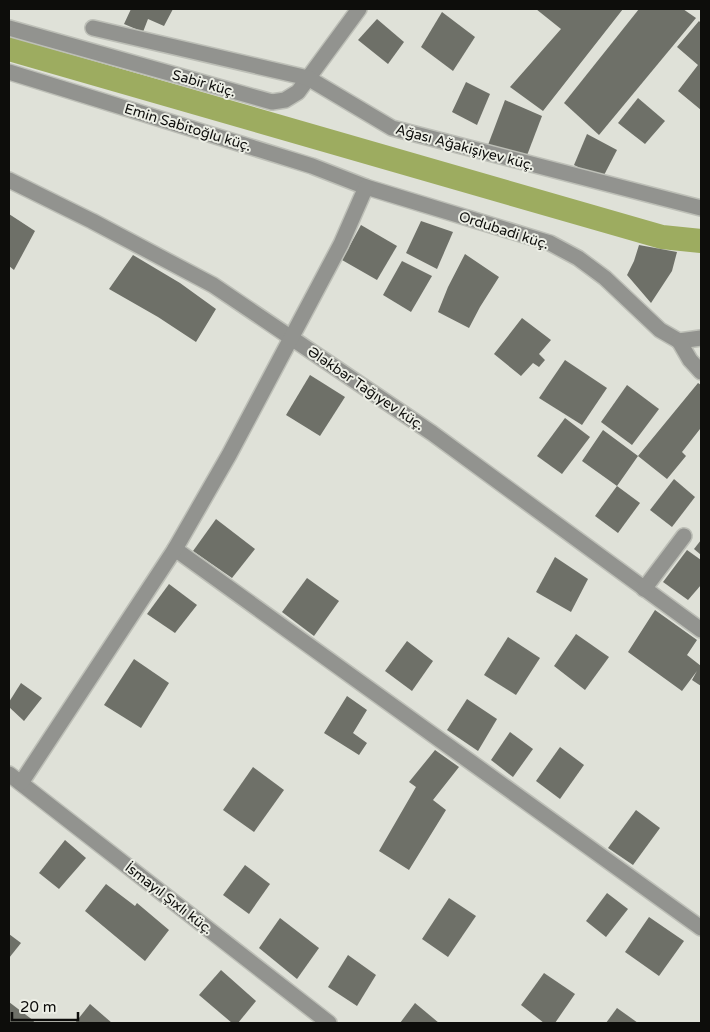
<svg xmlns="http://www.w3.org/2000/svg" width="710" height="1032" font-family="'Varela Round',sans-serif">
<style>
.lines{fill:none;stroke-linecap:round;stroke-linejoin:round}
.canal{stroke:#9dac60;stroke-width:24}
.building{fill:#6e7068}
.minor-casing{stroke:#bdbfb7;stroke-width:18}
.minor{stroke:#92938f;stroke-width:15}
.labels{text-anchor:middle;stroke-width:4;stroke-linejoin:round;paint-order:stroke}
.street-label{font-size:14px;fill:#0d0d0b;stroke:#eceee5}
</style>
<rect width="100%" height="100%" fill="#dfe1d8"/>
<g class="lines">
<polyline class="canal" points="9,49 662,237 701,241"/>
</g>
<g class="building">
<polygon points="131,9 173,9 164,26 148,19 143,32 124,24"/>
<polygon points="536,9 623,9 543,111 510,87 561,29"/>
<polygon points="639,9 683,9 696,18 599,135 564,103"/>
<polygon points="442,12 475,37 453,71 421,47"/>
<polygon points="377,19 404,42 388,64 358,40"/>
<polygon points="699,21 701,23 701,110 678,91 698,65 677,47"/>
<polygon points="466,82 490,94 477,125 452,112"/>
<polygon points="638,98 665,121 645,144 618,123"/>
<polygon points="505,100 542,116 526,158 488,145"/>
<polygon points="587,134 617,150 602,179 574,165"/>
<polygon points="9,214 35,231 14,270 9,266"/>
<polygon points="421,221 453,232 437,269 406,253"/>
<polygon points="361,225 397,246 377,280 342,260"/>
<polygon points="639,245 677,252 672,271 651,303 627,275 634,261"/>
<polygon points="465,254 499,277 480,307 469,328 438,312 448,287"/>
<polygon points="133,255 180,283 216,309 196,342 158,317 109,289"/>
<polygon points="402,261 432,276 411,312 383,295"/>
<polygon points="522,318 551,340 539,354 545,360 539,367 533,363 521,376 494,354"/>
<polygon points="565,360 607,388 582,425 539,398"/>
<polygon points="310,375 345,397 320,436 286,415"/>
<polygon points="698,383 701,385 701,430 700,429 682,452 686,456 667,479 638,456 617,486 582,461 603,430 638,456"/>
<polygon points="627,385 659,409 632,445 601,422"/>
<polygon points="565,418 590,437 562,474 537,456"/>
<polygon points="674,479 695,497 672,527 650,510"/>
<polygon points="617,486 640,503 618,533 595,516"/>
<polygon points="216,519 255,549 232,578 193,551"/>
<polygon points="701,540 701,555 694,549"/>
<polygon points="687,550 701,560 701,585 688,600 663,582"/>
<polygon points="555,557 588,579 571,612 536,592"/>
<polygon points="307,578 339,601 314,636 282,612"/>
<polygon points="169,584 197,605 175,633 147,614"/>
<polygon points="655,610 697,640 687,655 701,666 701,686 692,680 697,671 682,691 628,652"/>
<polygon points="576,634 609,657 585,690 554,666"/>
<polygon points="508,637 540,658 516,695 484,675"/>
<polygon points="407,641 433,661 412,691 385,671"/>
<polygon points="134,659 169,683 141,728 104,705"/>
<polygon points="21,683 42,698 24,721 9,707 9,702"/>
<polygon points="347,696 367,710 353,733 367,743 359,755 324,733"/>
<polygon points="467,699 497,719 478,751 447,730"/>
<polygon points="510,732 533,749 513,777 491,760"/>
<polygon points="560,747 584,765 560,799 536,781"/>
<polygon points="435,750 459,767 433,800 446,810 409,870 379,851 416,787 409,782"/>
<polygon points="253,767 284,790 254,832 223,810"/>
<polygon points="636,810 660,828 633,865 608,848"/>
<polygon points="65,840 86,858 59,889 39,873"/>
<polygon points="245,865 270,884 249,914 223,895"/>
<polygon points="106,884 135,906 137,903 169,930 145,961 85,911"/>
<polygon points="607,893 628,909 606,937 586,921"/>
<polygon points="449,898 476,916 448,957 422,939"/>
<polygon points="649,917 684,941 659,976 625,952"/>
<polygon points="280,918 319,948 297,979 259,948"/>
<polygon points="9,934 21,943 9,958"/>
<polygon points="348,955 376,975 357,1006 328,987"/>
<polygon points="221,970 256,1001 238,1023 232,1023 199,995"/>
<polygon points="544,973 575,994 555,1023 544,1023 521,1005"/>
<polygon points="9,1002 34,1021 33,1023 9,1023"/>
<polygon points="415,1003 439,1023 400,1023"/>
<polygon points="90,1004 112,1023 75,1023"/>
<polygon points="617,1008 638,1023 606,1023"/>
</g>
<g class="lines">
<defs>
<g id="minor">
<polyline points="9,28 272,102 285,100 298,92 359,9"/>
<polyline points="93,28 308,78 392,128 701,208"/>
<polyline points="9,72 312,166 366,187 550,243 578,258 605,278 660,330 679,341 701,338"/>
<polyline points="9,180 92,221 213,285 432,433 701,630"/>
<polyline points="679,341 690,360 701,372"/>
<polyline points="175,549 701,928"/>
<polyline points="644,589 684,536"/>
<polyline points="9,774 329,1023"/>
<polyline points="21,783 175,549 229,455 341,244 366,187"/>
</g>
</defs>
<use href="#minor" class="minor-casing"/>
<use href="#minor" class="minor"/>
</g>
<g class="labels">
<g class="street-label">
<text transform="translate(204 83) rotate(16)" y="5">Sabir küç.</text>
<text transform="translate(188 127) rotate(17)" y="5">Emin Sabitoğlu küç.</text>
<text transform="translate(465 147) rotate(15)" y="5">Ağası Ağakişiyev küç.</text>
<text transform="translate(504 230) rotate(18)" y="5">Ordubadi küç.</text>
<text transform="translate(366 388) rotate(34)" y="5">Ələkbər Tağıyev küç.</text>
<text transform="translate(169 898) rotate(38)" y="5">İsmayıl Şıxlı küç.</text>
</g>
</g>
<rect width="710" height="1032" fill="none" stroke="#0d0d0b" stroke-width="20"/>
<path d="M12 1012v8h66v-8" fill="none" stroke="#0d0d0b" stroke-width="2.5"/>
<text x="20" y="1012" font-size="15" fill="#0d0d0b" stroke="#eceee5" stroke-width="4" paint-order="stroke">20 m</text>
</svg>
